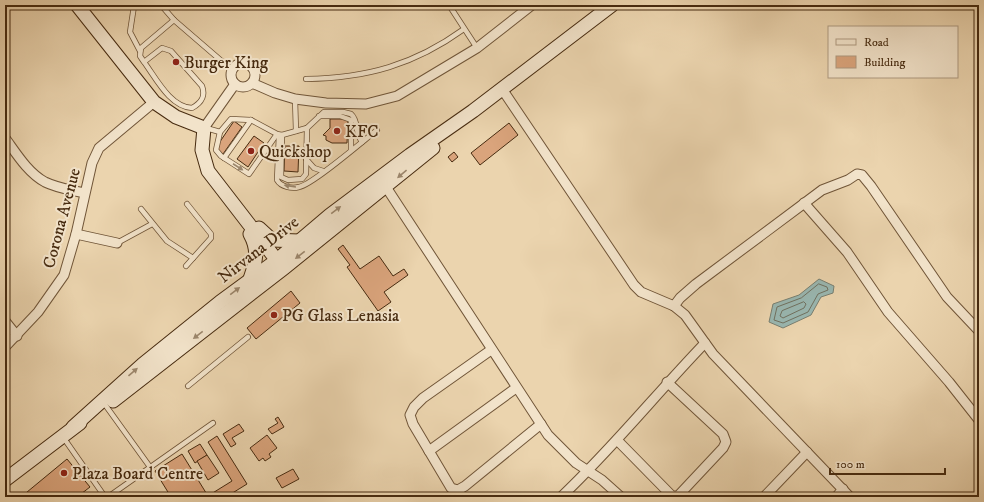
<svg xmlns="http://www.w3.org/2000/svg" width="984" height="502" font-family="'IM FELL DW Pica',serif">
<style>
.water{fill:#99b7b1;stroke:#787f71}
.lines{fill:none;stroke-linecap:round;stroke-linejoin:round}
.shore{stroke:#707160;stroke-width:1}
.building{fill:#daa47c;stroke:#472b10}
.lane-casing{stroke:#705538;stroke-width:6}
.street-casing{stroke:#705538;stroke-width:11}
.secondary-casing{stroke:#472b10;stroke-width:15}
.lane{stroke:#f2e3ca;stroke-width:4.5}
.street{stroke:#f2e3ca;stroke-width:9}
.secondary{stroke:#f2e3ca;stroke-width:13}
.oneway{fill:#9c876d}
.poi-dot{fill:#8f2418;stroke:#f2e3ca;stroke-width:1.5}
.labels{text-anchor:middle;stroke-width:4;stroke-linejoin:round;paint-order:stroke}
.poi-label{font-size:17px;fill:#472b10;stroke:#f2e3ca;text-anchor:start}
.street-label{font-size:17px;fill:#472b10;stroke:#f2e3ca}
</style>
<rect width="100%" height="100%" fill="#ebd4ae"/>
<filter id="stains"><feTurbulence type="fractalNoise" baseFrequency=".005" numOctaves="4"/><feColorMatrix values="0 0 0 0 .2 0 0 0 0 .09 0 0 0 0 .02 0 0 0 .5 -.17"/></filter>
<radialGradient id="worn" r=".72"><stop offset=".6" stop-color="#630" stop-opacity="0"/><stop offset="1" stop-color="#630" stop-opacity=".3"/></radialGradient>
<polygon class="water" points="819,279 834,286 833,293 821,297 811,315 783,328 769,322 773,304 799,295"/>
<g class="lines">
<g class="shore">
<polygon points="819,284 827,287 828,290 818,294 808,312 783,323 774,320 777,307 801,298"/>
<polygon points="804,302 806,304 804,308 783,318 780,316 782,311"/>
</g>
</g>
<g class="building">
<polygon points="330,119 346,119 348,121 347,143 332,143 326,140 326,136 323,135 330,128"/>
<polygon points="234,121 242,127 223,154 215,149"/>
<polygon points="509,123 518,135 480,165 471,153"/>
<polygon points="254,136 264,143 248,167 237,159"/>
<polygon points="285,146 299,146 298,172 284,171"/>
<polygon points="454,152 458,157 452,162 448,157"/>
<polygon points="343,245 360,269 379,256 393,276 404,269 408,275 384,292 391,302 378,311 347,267 350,265 338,249"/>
<polygon points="291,291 300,303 256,339 247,328"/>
<polygon points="278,417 284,427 272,434 268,429 278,423 275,419"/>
<polygon points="239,424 244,431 232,438 236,444 231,447 223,434"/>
<polygon points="267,435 277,448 269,454 271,457 265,461 263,458 259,461 250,448"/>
<polygon points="217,436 247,484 226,497 213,497 211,494 232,481 208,442"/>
<polygon points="200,444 207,455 195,463 188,451"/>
<polygon points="182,454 208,496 206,497 171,497 155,471"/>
<polygon points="207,455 219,473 208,480 197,461"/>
<polygon points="67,459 90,487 77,497 21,497"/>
<polygon points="293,469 299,479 282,488 276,478"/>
</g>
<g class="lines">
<defs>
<g id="lane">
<polyline points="161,5 174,20 232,70"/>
<polyline points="449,5 477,48"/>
<polyline points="134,6 130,32 140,51"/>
<path d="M144,62L162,48L171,51L202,86C206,97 201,103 192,108C170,107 156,78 144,62L140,56L141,48L174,20"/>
<path d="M306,79C367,78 414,65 464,29"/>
<polyline points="295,99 296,131"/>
<polyline points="319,116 340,116 351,120 351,150"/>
<polyline points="206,128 220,132"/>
<path d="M277,134L249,174L221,156L216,150L220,132L231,119L251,120L277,134L282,135L307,128L324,112H343L351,114C359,121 354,131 362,142"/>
<path d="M279,135L277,180C281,187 292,189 299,187C312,185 363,141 377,130"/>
<polyline points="282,135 281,177 288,180 302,179 306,174 307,128"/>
<polyline points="224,158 251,120"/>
<polyline points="306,159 314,168 323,171"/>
<polyline points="141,209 167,241 193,258"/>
<polyline points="117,243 152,224"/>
<polyline points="186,266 211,238 211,234 187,204"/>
<polyline points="188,386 248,337"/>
<polyline points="106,406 150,467"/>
<polyline points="63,437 105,497"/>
<polyline points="108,497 213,423"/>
</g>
<g id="street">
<circle cx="243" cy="75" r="12"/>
<polyline points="252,83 275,93 295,99 326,103 366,104 397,96 477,48 532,5"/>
<polyline points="502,89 634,285 641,292 674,306 685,315 713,354 850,497"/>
<polyline points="204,128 235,84"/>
<path d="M5,138C16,153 28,173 45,182C57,188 71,190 84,193"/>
<polyline points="386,187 548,435 576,463 602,480 621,497"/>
<polyline points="804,203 847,252 888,312 949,382 979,420"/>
<polyline points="76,234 117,243"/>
<polyline points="674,306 680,298 696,284 822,190 848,180 857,174 862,175 871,186 947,297 979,331"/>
<polyline points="5,321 17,336"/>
<polyline points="5,347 38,312 64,275 76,234 92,163 99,148 154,102"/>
<polyline points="491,350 423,398 414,407 410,415 413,424 451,488 458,490 465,486 541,424"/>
<polyline points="617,440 672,496 678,496 723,448 726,442 723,434 667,382"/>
<polyline points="429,451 516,388"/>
<path d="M561,497C612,449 656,394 705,343"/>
<polyline points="764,497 807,452"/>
<polyline points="836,497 843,489"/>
</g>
<g id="secondary">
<polyline points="77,5 154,102 176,117 204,128 202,150 208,171 282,267"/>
<polyline points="259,228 272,240 299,241"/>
<path d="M250,234C259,250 256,262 250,279"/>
<polyline points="113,401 284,268 433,148"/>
<polyline points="73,427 143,364 220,302 277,260 330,215 410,155 473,111 612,5"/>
<polyline points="5,480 80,423"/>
</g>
</defs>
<use href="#lane" class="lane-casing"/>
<use href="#street" class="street-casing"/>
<use href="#secondary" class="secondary-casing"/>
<use href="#lane" class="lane"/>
<use href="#street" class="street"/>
<use href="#secondary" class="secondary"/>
</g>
<defs><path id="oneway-solid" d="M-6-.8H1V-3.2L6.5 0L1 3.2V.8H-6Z"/></defs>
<g class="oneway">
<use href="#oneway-solid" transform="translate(238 167) rotate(33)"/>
<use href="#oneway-solid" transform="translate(402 174) rotate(140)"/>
<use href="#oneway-solid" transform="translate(290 186) rotate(-171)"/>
<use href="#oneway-solid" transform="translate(336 210) rotate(-37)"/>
<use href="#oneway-solid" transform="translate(300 255) rotate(142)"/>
<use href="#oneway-solid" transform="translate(235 291) rotate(-37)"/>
<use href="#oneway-solid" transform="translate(198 335) rotate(142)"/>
<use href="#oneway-solid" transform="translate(133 372) rotate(-41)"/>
</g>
<g class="poi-dot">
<circle cx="176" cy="62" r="4"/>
<circle cx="337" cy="131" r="4"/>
<circle cx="251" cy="151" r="4"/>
<circle cx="274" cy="315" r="4"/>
<circle cx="64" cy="473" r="4"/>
</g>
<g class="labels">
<g class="poi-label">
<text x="184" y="68">Burger King</text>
<text x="345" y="137">KFC</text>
<text x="259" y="157">Quickshop</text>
<text x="282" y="321">PG Glass Lenasia</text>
<text x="72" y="479">Plaza Board Centre</text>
</g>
<g class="street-label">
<text transform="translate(61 218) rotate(-75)" y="6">Corona Avenue</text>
<text transform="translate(258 249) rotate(-38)" y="6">Nirvana Drive</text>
</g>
</g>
<rect width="984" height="502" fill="none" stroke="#ebd4ae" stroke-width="20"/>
<rect x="6" y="6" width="972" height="490" fill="none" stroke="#472b10" stroke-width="2"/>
<rect x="10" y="10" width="964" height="482" fill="none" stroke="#472b10"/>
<rect x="828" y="26" width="130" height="52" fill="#f2e3ca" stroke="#ae9980"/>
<rect x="836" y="39" width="20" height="6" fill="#f2e3ca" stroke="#ae9980"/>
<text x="864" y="46" font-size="12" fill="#472b10">Road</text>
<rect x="836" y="56" width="20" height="12" fill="#daa47c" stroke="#ae9980"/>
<text x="864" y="66" font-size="12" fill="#472b10">Building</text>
<path d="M830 468v6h115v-6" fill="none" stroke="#472b10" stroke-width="2"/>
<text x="836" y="468" font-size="12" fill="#472b10" stroke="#f2e3ca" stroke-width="3" paint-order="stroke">100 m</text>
<rect width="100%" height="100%" filter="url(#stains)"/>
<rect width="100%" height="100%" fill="url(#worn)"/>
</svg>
